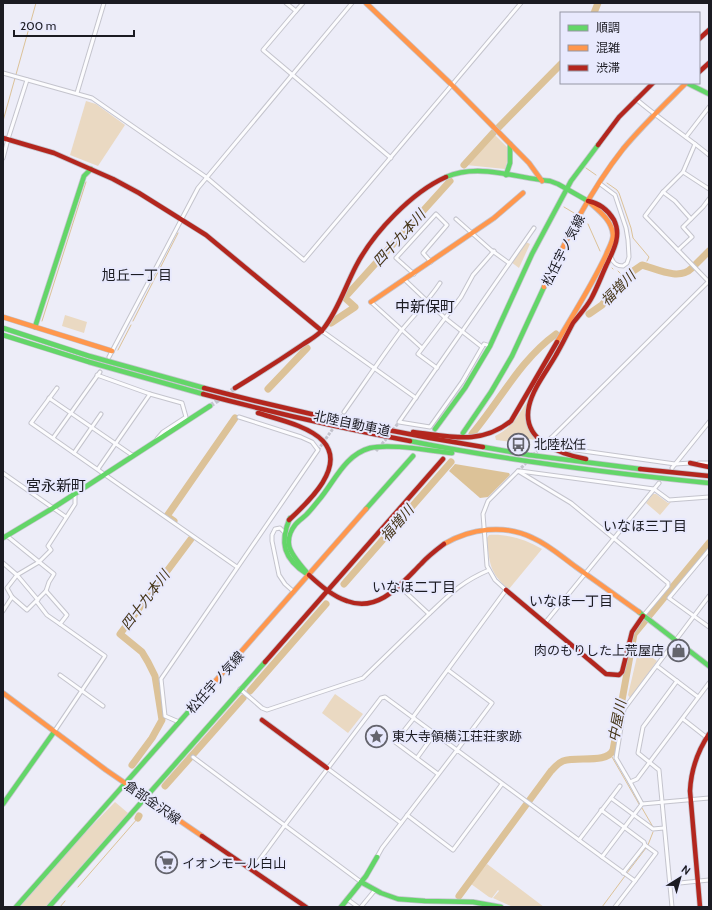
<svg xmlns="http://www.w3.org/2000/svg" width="712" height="910" font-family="Cabin,'Noto Sans JP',sans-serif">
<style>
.green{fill:#ead9c2}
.water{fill:#dcc298}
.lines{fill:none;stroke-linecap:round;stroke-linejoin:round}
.stream{stroke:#dcc298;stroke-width:1}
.river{stroke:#dcc298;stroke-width:7}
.street-tunnel{stroke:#c3c3cd;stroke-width:3;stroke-dasharray:3 1.5;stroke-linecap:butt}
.secondary-tunnel{stroke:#c3c3cd;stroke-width:4.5;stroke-dasharray:4.5 2;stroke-linecap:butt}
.street-casing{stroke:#c4c4cd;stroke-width:5}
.fast-casing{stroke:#c4c4cd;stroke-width:6}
.slow-casing{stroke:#c4c4cd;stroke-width:6}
.jam-casing{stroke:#c4c4cd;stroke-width:6}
.street{stroke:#fcfcfe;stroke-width:3}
.fast{stroke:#63d668;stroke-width:4.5}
.slow{stroke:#ff974d;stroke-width:4.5}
.jam{stroke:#b3261e;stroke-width:4.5}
.labels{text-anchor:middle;stroke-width:4;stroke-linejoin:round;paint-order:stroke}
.street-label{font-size:13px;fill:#1b1b22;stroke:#e8e9fd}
.poi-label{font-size:13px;fill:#1b1b22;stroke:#e8e9fd;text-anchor:start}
.water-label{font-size:14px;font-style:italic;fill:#463619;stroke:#e8e9fd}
.neighbourhood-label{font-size:14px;fill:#1b1b22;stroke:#e8e9fd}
.quarter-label{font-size:15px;fill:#1b1b22;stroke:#e8e9fd}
</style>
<rect width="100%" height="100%" fill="#ededf8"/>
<g class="green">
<polygon points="86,101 96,104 125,125 98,166 70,155"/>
<polygon points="495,135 507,147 507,162 505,169 466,165"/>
<polygon points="526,242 530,244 519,268 511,262"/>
<polygon points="65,315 87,322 84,333 62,326"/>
<path d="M528,400C527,416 525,426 535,440L530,439L527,440V444L496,440L495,436C511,429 519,415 528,400Z"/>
<polygon points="653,494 656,494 668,503 671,502 660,515 646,503"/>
<path d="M489,535C508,534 525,539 542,549L509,589C489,574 489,560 487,538Z"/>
<polygon points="639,648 657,661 630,698 628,695"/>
<polygon points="335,694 363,714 348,733 322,713"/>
<polygon points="115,802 128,813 45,907 20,907 81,837"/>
<polygon points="487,864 544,907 513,907 493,898 499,891 498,890 492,898 489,897 471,884"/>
</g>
<polygon class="water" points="455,464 509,473 510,475 488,497 480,498 449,471"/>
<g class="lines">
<g class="stream">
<polyline points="3,121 36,3"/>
<polyline points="586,168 596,175"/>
<polyline points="607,183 617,190 619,193 631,228 633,238 649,257 647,261"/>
<polyline points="564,207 574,213"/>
<polyline points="588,224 600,251"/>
<polyline points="642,265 644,263"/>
<polyline points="612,268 613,269"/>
<polyline points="618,271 620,273"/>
<polyline points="623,277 624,278"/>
<polyline points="42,321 86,182"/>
<polyline points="133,321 178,233"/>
<polyline points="118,350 131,325"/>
<polyline points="611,754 611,755"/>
<polyline points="612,757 639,804"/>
<polyline points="642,808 653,827"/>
<polyline points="648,845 653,832"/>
<polyline points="627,873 646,848"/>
<polyline points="78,887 138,818"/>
<polyline points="60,907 65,901"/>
<polyline points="602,907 625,876"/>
</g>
<g class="river">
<polyline points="594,13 598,3"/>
<polyline points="498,128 561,64"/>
<polyline points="464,165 493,133"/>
<polyline points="696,264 709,251"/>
<polyline points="348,294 450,181"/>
<path d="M589,314L602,305L623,278L642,265C657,269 679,281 692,268"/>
<polyline points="331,323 355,307 345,298"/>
<polyline points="268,389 307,348"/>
<path d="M472,434C500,401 520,360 556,334"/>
<polyline points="174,521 167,516 235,418"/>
<polyline points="344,584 451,462"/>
<polyline points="250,691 326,604"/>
<polyline points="132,765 152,738 162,720 155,676 148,662 142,652 120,634 191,539"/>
<polyline points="165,786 243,698"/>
<polyline points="138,818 139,816"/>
<path d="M459,896L551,771C555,767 558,763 563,761C577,756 607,764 613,750L634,634L709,543"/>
</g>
<g class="street-tunnel">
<polyline points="338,421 344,412"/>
<polyline points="393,430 399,422"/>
<polyline points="318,450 334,427"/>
<polyline points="376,451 387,438"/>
<polyline points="533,455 545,444"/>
<polyline points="518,471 527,462"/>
</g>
<polyline class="secondary-tunnel" points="210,406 235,388"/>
<defs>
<g id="street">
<polyline points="286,3 296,11 303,3"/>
<polyline points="296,11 263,50 391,158"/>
<polyline points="3,73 92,98 206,177 304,260 521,3"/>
<polyline points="77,93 104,3"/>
<path d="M636,99C659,119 685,135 709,155"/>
<polyline points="686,137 709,107"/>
<polyline points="3,158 8,139 27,80"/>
<polyline points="683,172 709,189"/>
<path d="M599,183L615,195L626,228L628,240L629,257L627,263L623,266C616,266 613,263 611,257"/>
<polyline points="663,192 675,201 691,219"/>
<polyline points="456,219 491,250 509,263"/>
<polyline points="678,250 645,216 663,192 683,172 695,144"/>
<polyline points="414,274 396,258 436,214 447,225 423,253 431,262"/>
<polyline points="405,280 445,318 482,347"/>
<polyline points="709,282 678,250 692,237 683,227 703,207 709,199"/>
<polyline points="371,302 422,348"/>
<polyline points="322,331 416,398"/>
<polyline points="490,346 484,344 462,382 430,427 399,422 534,228"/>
<polyline points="109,357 198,188 352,3"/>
<polyline points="437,368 418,354 461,297 473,275 494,251"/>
<polyline points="97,375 150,394 182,403 186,417 163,432 157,439"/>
<polyline points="57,388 31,423 237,567"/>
<polyline points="49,398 132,455"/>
<path d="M344,412C363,385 381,358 401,331C414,315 429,300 440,283"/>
<polyline points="53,438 100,372"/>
<polyline points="551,438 555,441 569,449 675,464 691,463"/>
<polyline points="548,441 709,281"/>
<polyline points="74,453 101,414"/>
<polyline points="699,463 709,463"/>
<polyline points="672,468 709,422"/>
<polyline points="98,469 150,394"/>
<polyline points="518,471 571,503 668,583 668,586 643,616"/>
<polyline points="520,471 654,489 669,500 709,497"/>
<polyline points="3,473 66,517"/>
<polyline points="284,532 280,528 275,529 272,535 272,541 279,575 285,584 294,592"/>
<polyline points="7,536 54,574 49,582 46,591 27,610 12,597"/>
<polyline points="709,550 669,598 709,627"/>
<polyline points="3,563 17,575"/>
<polyline points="17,575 38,600"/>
<path d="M399,586L429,614C450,594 461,582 489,570"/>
<polyline points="709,596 624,709 616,758 630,782 637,779 709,683"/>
<polyline points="37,602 47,615 60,624 67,615 46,591"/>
<polyline points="3,611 12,597 7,588 17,575 39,562 51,550 48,546 75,504 75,493"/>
<polyline points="545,623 659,483"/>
<polyline points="657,666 698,697"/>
<polyline points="60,675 103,706"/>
<polyline points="240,689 262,708 267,710 363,678 429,614"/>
<polyline points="413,717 506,590 495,580 487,566 483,514 488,501 518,471"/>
<polyline points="414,718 395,742 438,774"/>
<polyline points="683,719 706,737"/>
<polyline points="179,722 165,716 161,679 318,450 312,442 301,437 239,417"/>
<polyline points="54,732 105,656 60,624"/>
<polyline points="193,757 361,882"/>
<polyline points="417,758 435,733"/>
<polyline points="327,768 401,823"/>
<polyline points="630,782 642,804"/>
<polyline points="611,798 620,786"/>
<polyline points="601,810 644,842 645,845 656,853 635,881 602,857"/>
<polyline points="407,815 453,850 502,784"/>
<polyline points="579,840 611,798 653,829 664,828"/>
<polyline points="377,857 382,848 457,750 602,857 642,804 709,798"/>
<polyline points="252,870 285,825 381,698 385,697 457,750 492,703 448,670"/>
<polyline points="623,873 645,845"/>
<polyline points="670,884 709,880"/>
<polyline points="347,899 358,907"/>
<polyline points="361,907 375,890"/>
<polyline points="615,907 635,881"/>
<polyline points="672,907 659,770 638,753 643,727 677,681"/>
</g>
<g id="fast">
<polyline points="687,83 709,94"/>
<polyline points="506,175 510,163 510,144"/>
<path d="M446,177C479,163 516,178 550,181L558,184L588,201"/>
<polyline points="35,327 84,176 91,169"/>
<polyline points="3,328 89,356 204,388"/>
<polyline points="3,335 89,362 203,394"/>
<polyline points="435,429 465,388 490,346 532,254 571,181 598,145"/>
<polyline points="463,433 491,392 512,356 544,287"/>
<path d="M410,441C509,461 609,473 709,483"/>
<polyline points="483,447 529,455 640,469"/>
<polyline points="366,509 413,456"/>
<path d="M290,518C279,543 284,559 307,574"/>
<polyline points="3,538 53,508 210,406"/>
<path d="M309,575C303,568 290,554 289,545C288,538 291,530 295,525C298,521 303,518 306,515C310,511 314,506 318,501C334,483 344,455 370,448C390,443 431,451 452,453"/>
<polyline points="639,612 709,666"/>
<polyline points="3,804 54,732"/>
<polyline points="361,882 381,893 398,899 425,901 473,902 501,907"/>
<polyline points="16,907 204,694"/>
<polyline points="49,907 265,662"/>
<polyline points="341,907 366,876 377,857"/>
</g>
<g id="slow">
<polyline points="366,3 452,85 529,163 542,181"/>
<path d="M544,287C566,239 590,191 623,149C642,126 665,104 686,83"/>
<polyline points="371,302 494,218 523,193"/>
<polyline points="3,317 112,351"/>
<path d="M557,342C574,313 592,285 606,255C608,249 613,242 613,235C612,220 598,210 588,201"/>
<path d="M444,544C471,528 505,524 533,538C549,545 562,557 576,567C597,582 618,597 639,612"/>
<polyline points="3,693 106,770 202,836"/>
<polyline points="204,694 366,509"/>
</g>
<g id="jam">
<polyline points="699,39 709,30"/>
<polyline points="699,72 709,63"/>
<polyline points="3,138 54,153 113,179 139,193 206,235 322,331"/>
<polyline points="598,145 619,117 653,83"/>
<path d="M204,388C296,412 389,432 483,447"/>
<path d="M235,388C258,374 280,360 302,345C309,340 318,336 324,328C338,310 345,287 356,266C373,233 412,192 446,177"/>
<path d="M203,394C271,412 340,428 410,441"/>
<path d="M258,413C277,419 309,426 323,441C347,467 307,503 289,520"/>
<path d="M413,432C449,436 480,446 511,421L557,342"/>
<path d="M586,459C560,454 521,441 529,406C533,388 547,371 556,355C562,345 567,334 573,323C579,315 586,308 591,299C597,288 601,277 606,266C613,251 622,236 614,220C608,210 599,203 588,201"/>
<polyline points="690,463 709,467"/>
<polyline points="640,469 709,476"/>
<path d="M309,575C320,585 332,596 347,601C379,613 401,584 421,564C428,556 436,550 444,544"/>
<polyline points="506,590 606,674 619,675 622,672 632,632 643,616"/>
<polyline points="265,662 443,459"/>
<polyline points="262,720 327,768"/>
<polyline points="202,836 306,907"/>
<path d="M700,907L690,791C691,769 697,752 709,734"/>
</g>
</defs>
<use href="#street" class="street-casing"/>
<use href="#fast" class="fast-casing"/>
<use href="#slow" class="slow-casing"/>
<use href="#jam" class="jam-casing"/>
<use href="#street" class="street"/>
<use href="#fast" class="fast"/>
<use href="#slow" class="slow"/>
<use href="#jam" class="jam"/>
</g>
<defs>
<symbol id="bus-ring" viewBox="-11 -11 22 22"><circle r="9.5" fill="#e8e9fd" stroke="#64646d" stroke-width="1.5"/><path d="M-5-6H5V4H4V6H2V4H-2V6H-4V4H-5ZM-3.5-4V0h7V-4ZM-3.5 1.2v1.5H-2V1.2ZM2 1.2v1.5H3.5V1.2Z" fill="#64646d"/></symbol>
<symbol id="shop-ring" viewBox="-11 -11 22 22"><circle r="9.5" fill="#e8e9fd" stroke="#64646d" stroke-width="1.5"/><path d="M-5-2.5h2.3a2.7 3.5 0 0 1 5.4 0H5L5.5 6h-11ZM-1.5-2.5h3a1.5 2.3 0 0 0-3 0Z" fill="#64646d"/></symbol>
<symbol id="sight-ring" viewBox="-11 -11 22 22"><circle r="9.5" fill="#e8e9fd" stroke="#64646d" stroke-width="1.5"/><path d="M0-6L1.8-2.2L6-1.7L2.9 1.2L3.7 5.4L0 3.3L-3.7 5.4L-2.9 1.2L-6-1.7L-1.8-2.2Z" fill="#64646d"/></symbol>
<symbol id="supermarket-ring" viewBox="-11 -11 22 22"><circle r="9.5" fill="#e8e9fd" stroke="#64646d" stroke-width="1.5"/><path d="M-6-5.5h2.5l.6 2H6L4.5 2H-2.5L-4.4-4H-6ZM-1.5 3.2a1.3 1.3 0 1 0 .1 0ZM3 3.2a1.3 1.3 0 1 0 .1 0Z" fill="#64646d"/></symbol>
</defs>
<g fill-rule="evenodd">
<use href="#bus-ring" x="506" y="432" width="25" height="25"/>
<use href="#shop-ring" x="666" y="638" width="25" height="25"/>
<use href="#sight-ring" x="364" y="724" width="25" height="25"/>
<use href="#supermarket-ring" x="154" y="850" width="25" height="25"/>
</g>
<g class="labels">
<g class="street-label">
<text transform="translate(563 250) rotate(-63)" y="5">松任宇ノ気線</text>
<text transform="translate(352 423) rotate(12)" y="5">北陸自動車道</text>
<text transform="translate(215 682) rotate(-48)" y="5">松任宇ノ気線</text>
<text transform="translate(153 802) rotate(35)" y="5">倉部金沢線</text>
</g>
<g class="poi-label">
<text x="534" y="449">北陸松任</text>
<text x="664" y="655" text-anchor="end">肉のもりした上荒屋店</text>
<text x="392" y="741">東大寺領横江荘荘家跡</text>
<text x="182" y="868">イオンモール白山</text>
</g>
<g class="water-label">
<text transform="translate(399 238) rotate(-48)" y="5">四十九本川</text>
<text transform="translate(618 288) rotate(-45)" y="5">福増川</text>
<text transform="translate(397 523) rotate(-49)" y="5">福増川</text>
<text transform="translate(145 600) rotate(-53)" y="5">四十九本川</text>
<text transform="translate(617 721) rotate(-79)" y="5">中屋川</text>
</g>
<g class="neighbourhood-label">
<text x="137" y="280">旭丘一丁目</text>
<text x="645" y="531">いなほ三丁目</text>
<text x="414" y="592">いなほ二丁目</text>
<text x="571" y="606">いなほ一丁目</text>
</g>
<g class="quarter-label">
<text x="425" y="312">中新保町</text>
<text x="56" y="491">宮永新町</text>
</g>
</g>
<rect width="712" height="910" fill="none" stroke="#1b1b22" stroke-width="8"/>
<rect x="560" y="12" width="140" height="72" fill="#e8e9fd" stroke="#9697a5"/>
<rect x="568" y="25" width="20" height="6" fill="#63d668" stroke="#9697a5"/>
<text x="596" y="32" font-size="12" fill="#1b1b22">順調</text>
<rect x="568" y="45" width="20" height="6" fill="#ff974d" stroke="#9697a5"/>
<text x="596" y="52" font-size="12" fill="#1b1b22">混雑</text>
<rect x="568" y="65" width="20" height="6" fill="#b3261e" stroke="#9697a5"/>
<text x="596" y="72" font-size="12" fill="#1b1b22">渋滞</text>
<g transform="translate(680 878) rotate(37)" stroke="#e8e9fd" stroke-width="3" paint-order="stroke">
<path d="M0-3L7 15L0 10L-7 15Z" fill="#1b1b22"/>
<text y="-6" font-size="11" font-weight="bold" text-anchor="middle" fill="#1b1b22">N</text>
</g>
<path d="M14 30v6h120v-6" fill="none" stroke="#1b1b22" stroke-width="2"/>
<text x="20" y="30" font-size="12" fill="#1b1b22" stroke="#e8e9fd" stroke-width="3" paint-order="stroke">200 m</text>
</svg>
